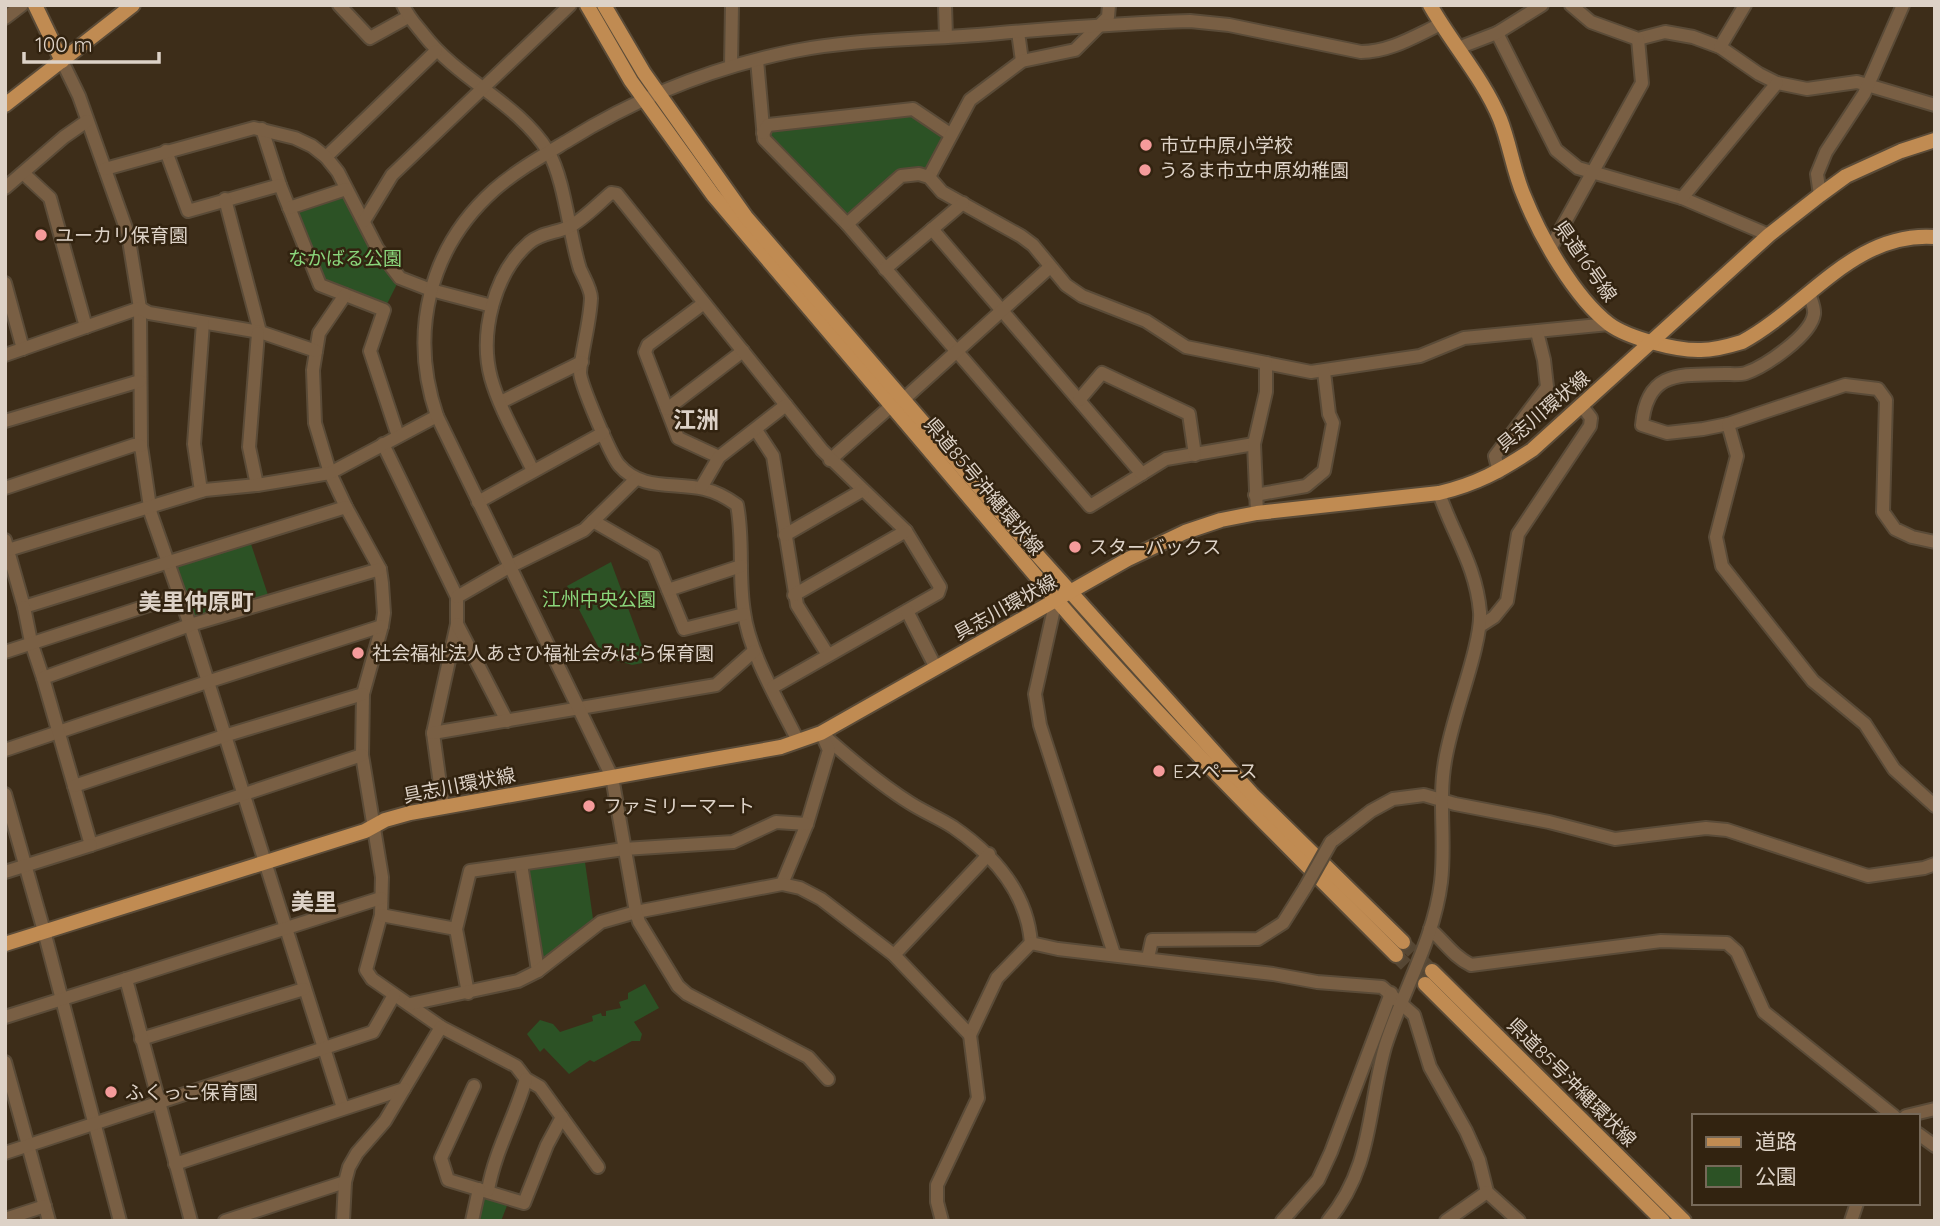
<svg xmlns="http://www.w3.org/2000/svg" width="1940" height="1226" font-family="Quicksand,'Noto Sans JP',sans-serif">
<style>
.green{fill:#2c5225}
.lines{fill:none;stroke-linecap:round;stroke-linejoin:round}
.major-tunnel{stroke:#554633;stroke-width:14;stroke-dasharray:14 7;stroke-linecap:butt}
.minor-casing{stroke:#5a4b38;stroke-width:16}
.major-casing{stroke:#5a4b38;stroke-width:18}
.minor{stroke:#795f44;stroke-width:12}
.major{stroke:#c08b52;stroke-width:14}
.minor-bridge-casing{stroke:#5a4b38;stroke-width:16;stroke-linecap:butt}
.minor-bridge{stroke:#795f44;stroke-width:12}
.poi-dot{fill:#f59b9b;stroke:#322310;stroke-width:2.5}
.labels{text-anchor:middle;stroke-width:5;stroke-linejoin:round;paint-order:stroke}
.poi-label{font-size:19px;fill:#ddd2c7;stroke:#322310;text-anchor:start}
.park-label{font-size:19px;fill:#8ad67b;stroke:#322310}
.street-label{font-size:19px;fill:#ddd2c7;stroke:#322310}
.quarter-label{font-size:23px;font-weight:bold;fill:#ddd2c7;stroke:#322310}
</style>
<rect width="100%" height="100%" fill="#3d2d19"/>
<g class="green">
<polygon points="916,110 950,135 929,177 901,177 838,225 765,140 768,125"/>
<polygon points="346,189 400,278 384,310 320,285 289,208"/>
<polygon points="249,538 270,601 190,625 169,563"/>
<polygon points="611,562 648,662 632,665 603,656 567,586"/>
<polygon points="584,855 594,926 538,971 521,864"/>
<polygon points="645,984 659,1008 634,1022 642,1034 640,1041 632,1041 594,1062 590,1060 569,1074 544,1048 540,1052 527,1034 540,1020 553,1024 560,1032 593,1021 592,1016 601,1013 602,1016 606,1016 606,1011 621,1008 619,1002 628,999 628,993"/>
<polygon points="480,1188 510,1198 501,1221 473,1221"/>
</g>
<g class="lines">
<g class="major-tunnel">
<polyline points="1403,942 1432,971"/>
<polyline points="1396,955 1425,984"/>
</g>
<defs>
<g id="minor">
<polyline points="339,5 370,38 408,17"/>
<path d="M403,5C408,17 416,25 424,35C460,81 517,102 548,151C565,180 569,235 580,269C584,278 591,289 591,298C590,323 582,348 580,372C580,383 611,456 619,465C641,491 674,482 704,489C717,492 726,497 737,505C744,540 738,576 744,612C749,653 780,704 798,741"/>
<polyline points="945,5 946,37"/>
<polyline points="1571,5 1591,22 1638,39 1665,32 1693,37 1720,47 1759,74 1777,83 1807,89 1857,82 1935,105"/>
<polyline points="5,18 22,5"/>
<polyline points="1018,32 1022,61"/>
<polyline points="1497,33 1556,150 1578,168 1682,198 1769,235"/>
<polyline points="1720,47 1745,5"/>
<polyline points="1458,48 1497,33 1542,5"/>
<polyline points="757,60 764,139 847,224 1090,506 1166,459 1254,444"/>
<polyline points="62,61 79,96 128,234 140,308 141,446 151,514 190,625 343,1108"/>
<polyline points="731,66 732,5"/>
<polyline points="262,129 280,185"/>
<polyline points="763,133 768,125 913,109 950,134"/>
<polyline points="166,151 188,211 280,185 320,285 384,310 370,351 398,436"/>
<polyline points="326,157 436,51"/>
<polyline points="105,169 254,128 295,138 312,146 326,157 338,172 377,248 400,278 431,290 492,306"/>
<polyline points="23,173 50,198 86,327"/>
<polyline points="929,177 970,100 1022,61 1075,50 1108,17 1109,5"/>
<polyline points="5,188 64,137 87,121"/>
<polyline points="1820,195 1817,174 1826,152 1864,94 1903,5"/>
<polyline points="1682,198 1777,83"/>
<polyline points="225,199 260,332"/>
<polyline points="289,208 346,189"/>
<polyline points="364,221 392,175 570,5"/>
<polyline points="847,224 901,176 919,174 929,177 942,192 1021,236 1033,245 1066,285 1082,296 1146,321 1186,347 1311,372 1420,356 1464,338 1609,324"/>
<polyline points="932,229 1142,474"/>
<polyline points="1550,249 1642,83 1638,39"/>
<polyline points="885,269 963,203"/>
<polyline points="5,283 23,349"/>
<path d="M1809,293C1811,300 1815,308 1814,314C1811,335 1766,366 1746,373C1740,375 1731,374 1725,374C1680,375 1647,370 1642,425L1667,433L1703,429L1728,424L1845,385L1878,389L1886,400L1883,512L1895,529L1912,537L1935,542"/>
<polyline points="345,295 319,333 313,370 315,423 330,473 346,507 380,569 382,583 384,613 382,626 363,694 362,755 382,877 381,915 366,970 372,979 441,1027 516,1066 526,1079 540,1087 598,1167"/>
<polyline points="704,303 648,345 645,352 678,438 719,457"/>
<polyline points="5,355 140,308 149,313 260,332 316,351"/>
<polyline points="904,399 1050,267"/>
<polyline points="1079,400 1102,373 1189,414 1195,455"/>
<polyline points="501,402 582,362"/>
<polyline points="667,409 743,351"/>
<polyline points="5,421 140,381"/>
<polyline points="1728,424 1737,456 1716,537 1722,566 1813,681 1865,724 1894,769 1935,806"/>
<polyline points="756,430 773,456 797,605 828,655"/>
<polyline points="383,444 457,597 457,624 433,733 443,806"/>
<polyline points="830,460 891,406"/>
<path d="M533,471C519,441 500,410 491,378C479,334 494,273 529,243C540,233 556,233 569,227C584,219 598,204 611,193L617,194L822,450L906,531L940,587L938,593L773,687"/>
<polyline points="1499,472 1495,456 1547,387 1544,360 1537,332"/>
<polyline points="257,485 249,447 258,333"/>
<polyline points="5,488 134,445 141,446"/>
<polyline points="701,488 719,457 786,405"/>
<polyline points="201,491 194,444 203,323"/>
<polyline points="1255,495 1306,486 1324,471 1333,423 1329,414 1324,372"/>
<polyline points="478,502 603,433"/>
<polyline points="1257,513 1254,444 1266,392 1266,363"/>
<polyline points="593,521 654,556 684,629 744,614"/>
<polyline points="785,535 863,490"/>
<polyline points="5,540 24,607 346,507"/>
<polyline points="8,550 205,490 257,485 330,473 437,416"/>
<polyline points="668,590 741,566"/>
<polyline points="794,595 906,531"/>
<polyline points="457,597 509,567 584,530 636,479"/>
<polyline points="1056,600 1035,694 1040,725 1114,954"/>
<polyline points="24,607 31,642 43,678"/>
<polyline points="907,611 936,668"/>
<polyline points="457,624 507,721"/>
<polyline points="1480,626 1494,617 1507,601 1518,534 1590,426 1591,418 1582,406"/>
<polyline points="5,652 180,595"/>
<polyline points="433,733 716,685 754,651"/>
<path d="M821,733C849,758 878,783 910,803C924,812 939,818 953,827C994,855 1027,892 1031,943"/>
<polyline points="5,750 207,682 382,626"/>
<polyline points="362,755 91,845 43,678 190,625 380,569"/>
<polyline points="74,786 224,736 363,694"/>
<polyline points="5,794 44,931 120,1221"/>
<polyline points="1331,842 1371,811 1393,799 1424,795 1455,804 1549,822 1615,839 1706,828 1727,830 1868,876 1924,868 1935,864"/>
<polyline points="521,864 538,971"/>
<polyline points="5,872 91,845"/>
<polyline points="782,884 807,824 829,750 823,737"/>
<polyline points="381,915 456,929"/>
<path d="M1430,929C1445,942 1453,956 1471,965L1661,941L1727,943L1737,952L1764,1012L1894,1116"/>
<polyline points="894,955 989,854"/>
<polyline points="1148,958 1152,940 1258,939 1283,923 1305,888"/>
<polyline points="468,993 456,929 470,871 624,849 733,842 776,822 807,824"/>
<polyline points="410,1004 518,981 538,971 601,922 636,912 782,884 800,888 821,899 894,955 970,1035 997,978 1031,943 1058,949 1273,974 1317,982 1382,987 1414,1015 1430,1067 1466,1131 1479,1160 1487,1192 1519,1221"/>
<polyline points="5,1017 126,979"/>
<polyline points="141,1039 304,989"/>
<polyline points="5,1062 49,1221"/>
<path d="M828,1079L808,1057L687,994L678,986L639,922L636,912L612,777L437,416C409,334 428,249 494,190C517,170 544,155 569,140C638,97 715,67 794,51C850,40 906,40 963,36C1038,30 1114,23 1190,21L1229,25L1361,52C1390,52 1415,36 1441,24"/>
<polyline points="474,1086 441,1158 448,1180 524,1203 547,1145 562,1117"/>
<polyline points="1906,1116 1935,1109"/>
<polyline points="1917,1133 1935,1146"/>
<polyline points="5,1153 373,1032 394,995"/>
<polyline points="175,1164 404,1089 441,1027"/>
<path d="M488,1190C495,1151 515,1117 526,1079"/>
<polyline points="5,1219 45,1206"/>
<polyline points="191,1221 126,979 381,898"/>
<polyline points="225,1221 345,1182"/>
<polyline points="343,1221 345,1182 349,1167 357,1153 385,1121 404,1089"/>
<polyline points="472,1221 479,1189"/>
<polyline points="942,1221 937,1202 937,1185 978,1098 970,1035"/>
<polyline points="1282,1221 1318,1180 1331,1152 1391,993"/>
<path d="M1328,1221C1373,1166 1367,1111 1385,1047C1402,992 1434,940 1441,882C1446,842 1438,801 1445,761C1451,725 1465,689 1474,653C1477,640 1481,626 1480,612C1476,565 1453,535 1439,493"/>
<polyline points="1446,1221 1487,1192"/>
<polyline points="1851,1221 1857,1203"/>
</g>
<g id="major">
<polyline points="35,5 62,61"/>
<path d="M587,5L631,81L713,195L1035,575C1148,708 1272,831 1396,955"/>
<polyline points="604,5 644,73 746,217 1040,558 1252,794 1403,942"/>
<path d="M1430,5C1452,44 1483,78 1500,119C1510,144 1513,171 1524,196C1540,236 1574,297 1609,324C1628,338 1677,351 1701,350C1714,350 1729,346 1742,342C1807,307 1854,231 1935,237"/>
<polyline points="5,105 133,5"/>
<path d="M5,944L365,831L385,820L410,813L781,747L821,733L1128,559L1185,532L1221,520L1257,513L1439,493C1477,484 1500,471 1532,450L1769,235L1820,195L1846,176L1901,151L1935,140"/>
<polyline points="1432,971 1684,1221"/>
<polyline points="1425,984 1663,1221"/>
</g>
</defs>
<use href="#minor" class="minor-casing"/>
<use href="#major" class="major-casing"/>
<use href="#minor" class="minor"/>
<use href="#major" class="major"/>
<defs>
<polyline id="minor-bridge" points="1305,888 1331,842"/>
</defs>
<use href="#minor-bridge" class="minor-bridge-casing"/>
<use href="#minor-bridge" class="minor-bridge"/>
</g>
<g class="poi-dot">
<circle cx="1146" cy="145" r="7"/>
<circle cx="1145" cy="170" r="7"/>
<circle cx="41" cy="235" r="7"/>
<circle cx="1075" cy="547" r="7"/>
<circle cx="358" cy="653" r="7"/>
<circle cx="1159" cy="771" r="7"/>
<circle cx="589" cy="806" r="7"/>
<circle cx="111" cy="1092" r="7"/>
</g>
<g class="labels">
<g class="poi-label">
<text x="1160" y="152">市立中原小学校</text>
<text x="1159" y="177">うるま市立中原幼稚園</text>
<text x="55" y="242">ユーカリ保育園</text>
<text x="1089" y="554">スターバックス</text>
<text x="372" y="660">社会福祉法人あさひ福祉会みはら保育園</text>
<text x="1173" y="778">Eスペース</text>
<text x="603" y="813">ファミリーマート</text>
<text x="125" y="1099">ふくっこ保育園</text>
</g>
<g class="park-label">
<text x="345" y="265">なかばる公園</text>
<text x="599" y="606">江州中央公園</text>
</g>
<g class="street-label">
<text transform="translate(1586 261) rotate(55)" y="7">県道16号線</text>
<text transform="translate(1543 411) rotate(-40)" y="7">具志川環状線</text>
<text transform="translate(984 486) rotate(50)" y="7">県道85号沖縄環状線</text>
<text transform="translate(1005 607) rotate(-29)" y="7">具志川環状線</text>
<text transform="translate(459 785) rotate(-11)" y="7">具志川環状線</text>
<text transform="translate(1572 1082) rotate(45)" y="7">県道85号沖縄環状線</text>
</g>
<g class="quarter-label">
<text x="696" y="428">江洲</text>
<text x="196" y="610">美里仲原町</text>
<text x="314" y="910">美里</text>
</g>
</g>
<rect width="1940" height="1226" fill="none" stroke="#ddd2c7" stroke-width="14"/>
<rect x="1692" y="1114" width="228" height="91" fill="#322310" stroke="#766959" stroke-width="2"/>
<rect x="1706" y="1137" width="35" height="10" fill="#c08b52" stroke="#766959" stroke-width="2"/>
<text x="1755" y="1149" font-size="21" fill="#ddd2c7">道路</text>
<rect x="1706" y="1166" width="35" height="21" fill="#2c5225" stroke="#766959" stroke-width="2"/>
<text x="1755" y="1184" font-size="21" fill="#ddd2c7">公園</text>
<path d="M24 52v10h135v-10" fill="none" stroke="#ddd2c7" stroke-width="3.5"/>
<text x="35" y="52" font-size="21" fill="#ddd2c7" stroke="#322310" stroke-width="5" paint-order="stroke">100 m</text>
</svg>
